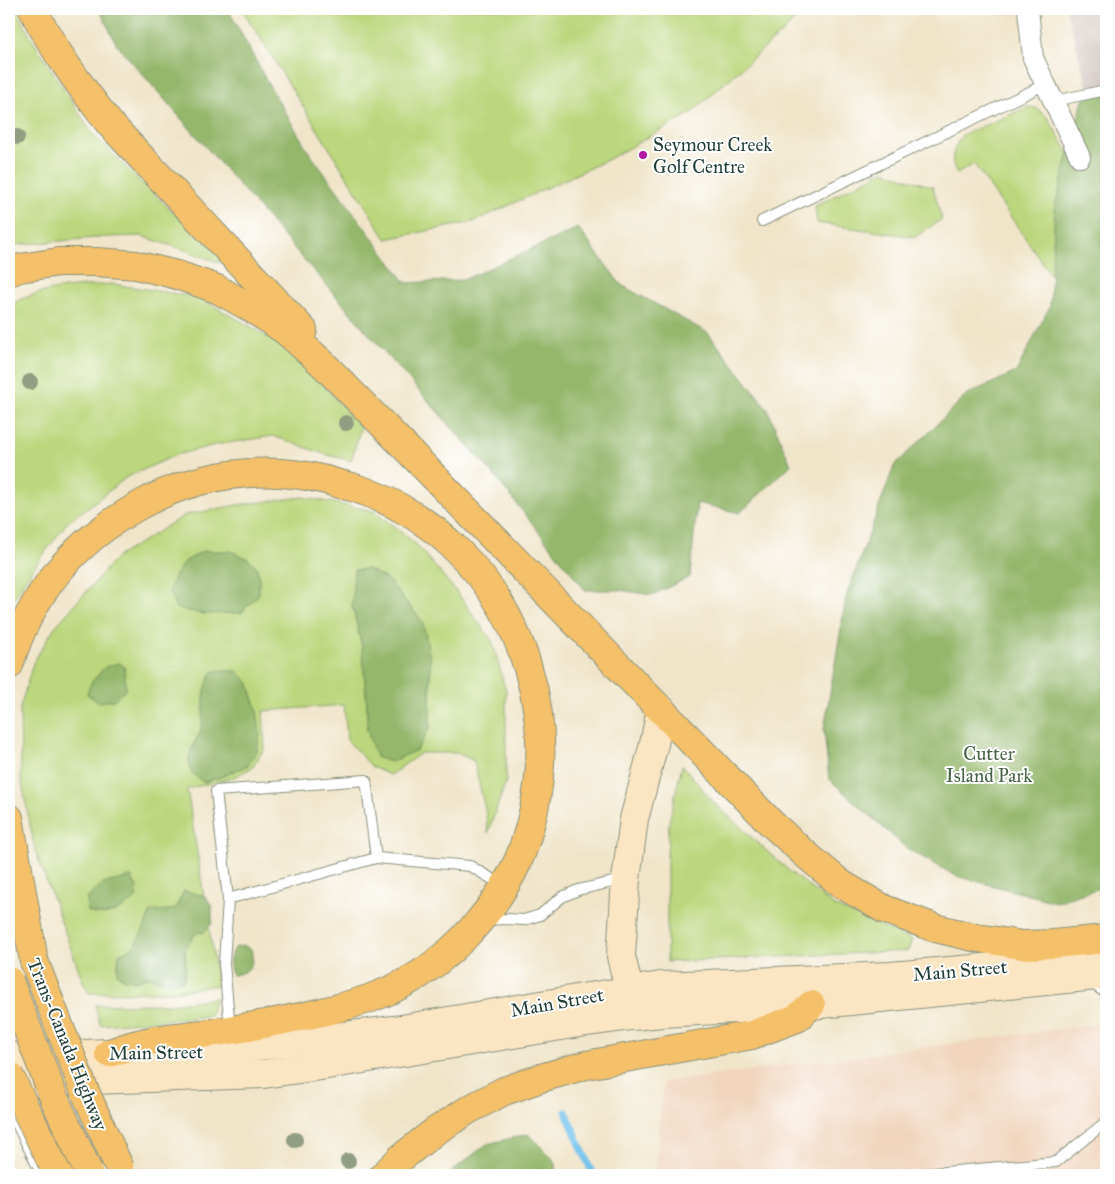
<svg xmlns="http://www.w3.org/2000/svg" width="1115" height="1184" font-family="'IM FELL Great Primer',serif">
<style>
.built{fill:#f1d5bd}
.industrial{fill:#cec1ba}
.green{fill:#bbd67c;stroke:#6d8a58;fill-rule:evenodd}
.forest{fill:#94b76c;stroke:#5a7a50}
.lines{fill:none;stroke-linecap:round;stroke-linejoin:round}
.stream{stroke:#6fc1eb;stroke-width:7}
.lane-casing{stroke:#88917e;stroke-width:12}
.street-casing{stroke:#88917e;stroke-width:22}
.secondary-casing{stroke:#88917e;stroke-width:30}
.highway-casing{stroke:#88917e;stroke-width:30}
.lane{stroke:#fff;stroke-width:10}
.street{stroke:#fff;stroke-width:20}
.secondary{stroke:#fbe6c4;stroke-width:28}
.highway{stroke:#f4c16b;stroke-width:28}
.highway-bridge-casing{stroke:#88917e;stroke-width:30;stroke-linecap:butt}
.highway-bridge{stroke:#f4c16b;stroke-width:28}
.tree{fill:#929e81}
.poi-dot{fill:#b5179e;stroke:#fff;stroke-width:2}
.labels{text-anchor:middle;stroke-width:4;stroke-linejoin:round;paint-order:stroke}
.poi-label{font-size:19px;fill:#1f3d34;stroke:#fff;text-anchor:start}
.park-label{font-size:19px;fill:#466346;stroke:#fff}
.street-label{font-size:19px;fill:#1f3d34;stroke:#fff}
</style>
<rect width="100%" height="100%" fill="#fff"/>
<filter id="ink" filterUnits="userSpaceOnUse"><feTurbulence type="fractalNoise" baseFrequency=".02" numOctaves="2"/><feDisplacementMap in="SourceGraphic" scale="10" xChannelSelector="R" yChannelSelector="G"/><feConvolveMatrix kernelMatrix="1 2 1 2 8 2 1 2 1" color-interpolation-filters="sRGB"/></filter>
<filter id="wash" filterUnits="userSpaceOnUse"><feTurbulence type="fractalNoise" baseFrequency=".0096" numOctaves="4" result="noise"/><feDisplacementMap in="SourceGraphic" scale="20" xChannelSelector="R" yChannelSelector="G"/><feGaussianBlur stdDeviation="1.12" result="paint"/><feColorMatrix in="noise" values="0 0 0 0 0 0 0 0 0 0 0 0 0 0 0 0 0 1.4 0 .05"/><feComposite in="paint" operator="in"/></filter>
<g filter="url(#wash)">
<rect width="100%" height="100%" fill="#f0e5c9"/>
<polygon class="built" points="1106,1023 1106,1175 655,1175 663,1082"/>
<polygon class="industrial" points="1066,9 1106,9 1106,154"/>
<g class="green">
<polygon points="9,9 16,9 33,41 91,132 136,177 234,268 182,249 141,236 106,237 15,245 9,248"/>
<polygon points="242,9 804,9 787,28 691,113 609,159 473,222 386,239"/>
<path d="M1028,107L1036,108L1048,118L1106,217L1064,294L974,164L957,174C949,158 953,150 962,135Z"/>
<polygon points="883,171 933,187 942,219 915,237 817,223 815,206"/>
<path d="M112,284L198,297L255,329L297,356L361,427L351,461L321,453L273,436L215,445L176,455L127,477L67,523L31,571L9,606V306C39,287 78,287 112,284Z"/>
<path d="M303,497L374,511L415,543L459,595L492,641L506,691V781L488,833L486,814L474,761L457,753H421L390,775L372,767L347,740L344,705L263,711L265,747L253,767L232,778L187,789L218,985L173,992L89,993L82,979L35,850L21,778L20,708L33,663L54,628L117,557L185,515L237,505ZM352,605L430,664V728L367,730V705L362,646ZM237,671L248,682L257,710L248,765L218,778L204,782L192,747L201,731L204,716ZM131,877L137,887L136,897C121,910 107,920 87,911L120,880Z"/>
<polygon points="682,765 715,804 789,871 836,907 912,940 908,951 667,962 667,855 669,822"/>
<polygon points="215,998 210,1015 194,1018 100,1025 95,1005 171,1004"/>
</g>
<g class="forest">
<polygon points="99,9 228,9 266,80 310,154 406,283 463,280 578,228 621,285 708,333 767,408 791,465 740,513 697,503 690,577 652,595 619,590 585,590 493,474 382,349 117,45"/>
<polygon points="1106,89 1106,886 1056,902 956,876 906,848 829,779 824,729 846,597 894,466 968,394 1016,372 1050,306 1055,206 1083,100"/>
<polygon points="203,551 230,551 247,558 257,567 259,580 259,594 241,613 203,614 176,608 169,592 174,577 184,562"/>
<polygon points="368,569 388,580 423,622 430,657 430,727 417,750 391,762 376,757 367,730 367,705 362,646 352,605 354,570"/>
<polygon points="119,663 124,666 126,689 114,700 98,702 87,694 91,683 105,667"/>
<path d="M220,670L237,671L248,682L257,710L260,734L257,751L248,765L218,778L204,782C199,779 192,774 190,769C185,753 197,742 201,729C205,715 202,700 206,686C207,682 210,677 212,672Z"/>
<path d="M131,877L137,887L136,898C121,910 107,920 87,911V898L102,884Z"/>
<polygon points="184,891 205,896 212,906 212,924 204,932 196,933 185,950 186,971 183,981 163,981 148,977 134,981 123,978 117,974 119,954 133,947 144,929 150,912 175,909"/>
<path d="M244,946L251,949C255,966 249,973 232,975C229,962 228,958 236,947Z"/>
<polygon points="528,1134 553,1159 559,1175 447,1175 487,1144"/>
</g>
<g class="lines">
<polyline class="stream" points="566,1112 593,1175"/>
</g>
</g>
<g filter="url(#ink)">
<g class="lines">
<defs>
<g id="lane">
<polyline points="1054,101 1106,90"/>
<polyline points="762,221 1046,84"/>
<polyline points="228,899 376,858 470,866 504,886"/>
<polyline points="484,920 508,919 524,920 540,915 562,897 578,890 625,879"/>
<polyline points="1090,982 1106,993"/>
<polyline points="230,1028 224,964 228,899 216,791 366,780 376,858"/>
<polyline points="9,1108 42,1175"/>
<polyline points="912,1175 1056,1162 1106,1122"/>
</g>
<polyline id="street" points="1028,9 1033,58 1080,157"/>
<g id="secondary">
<polyline points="631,1008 629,990 621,956 626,879 634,819 654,744 661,709"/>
<polyline points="9,1057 109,1053 147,1057 215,1051 303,1041 402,1029 588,997 661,986 890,976 973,969 1106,955"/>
<polyline points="9,1083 263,1074 321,1066 573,1024 632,1016 662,1013 811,1005 1106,975"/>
</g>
<g id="highway">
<path d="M33,9C53,50 81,87 110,124L303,330"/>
<polyline points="9,272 20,268 59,262 97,262 136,265 177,275 217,289 253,309 286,331 322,363 404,446 771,823 804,853 841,884 884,909 935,928 977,938 1022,945 1053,944 1106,939"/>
<path d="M9,665C31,592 74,542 140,505C196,474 264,464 326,480C335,483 344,485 352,487C391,499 429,522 457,550C525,616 554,717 534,809C530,827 525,845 518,861C498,905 460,948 420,974C387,995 356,1004 318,1013C282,1021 246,1028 210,1033C188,1036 164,1037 142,1043C131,1045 120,1050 109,1053"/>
<polyline points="9,818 34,961"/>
<polyline points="384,1175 401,1158 434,1132 468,1110 504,1091 541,1078 586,1065 752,1035 797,1018 811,1005"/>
</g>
</defs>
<use href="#lane" class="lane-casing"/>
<use href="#street" class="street-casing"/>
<use href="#secondary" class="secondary-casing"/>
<use href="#highway" class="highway-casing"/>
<use href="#lane" class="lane"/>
<use href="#street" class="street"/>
<use href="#secondary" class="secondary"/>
<use href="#highway" class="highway"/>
<defs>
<g id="highway-bridge">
<polyline points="34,961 83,1087 120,1169"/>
<polyline points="9,981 54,1098 88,1171"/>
<polyline points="9,1075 58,1175"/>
</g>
</defs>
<use href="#highway-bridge" class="highway-bridge-casing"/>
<use href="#highway-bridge" class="highway-bridge"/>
</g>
<g class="tree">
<circle cx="17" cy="137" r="8"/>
<circle cx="30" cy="382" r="8"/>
<circle cx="346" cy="423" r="8"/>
<circle cx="295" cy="1140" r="8"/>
<circle cx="348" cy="1161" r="8"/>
</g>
</g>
<circle class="poi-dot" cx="643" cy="155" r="5"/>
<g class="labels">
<g class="poi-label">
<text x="653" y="151">Seymour Creek<tspan x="653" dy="22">Golf Centre</tspan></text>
</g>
<g class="park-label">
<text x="989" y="760">Cutter<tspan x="989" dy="22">Island Park</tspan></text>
</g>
<g class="street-label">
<text transform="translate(960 970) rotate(-5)" y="7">Main Street</text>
<text transform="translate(557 1002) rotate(-10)" y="7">Main Street</text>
<text transform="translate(68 1044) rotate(68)" y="7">Trans-Canada Highway</text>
<text transform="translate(156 1052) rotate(-1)" y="7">Main Street</text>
</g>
</g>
<rect width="1115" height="1184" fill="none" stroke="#fff" stroke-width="30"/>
</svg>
